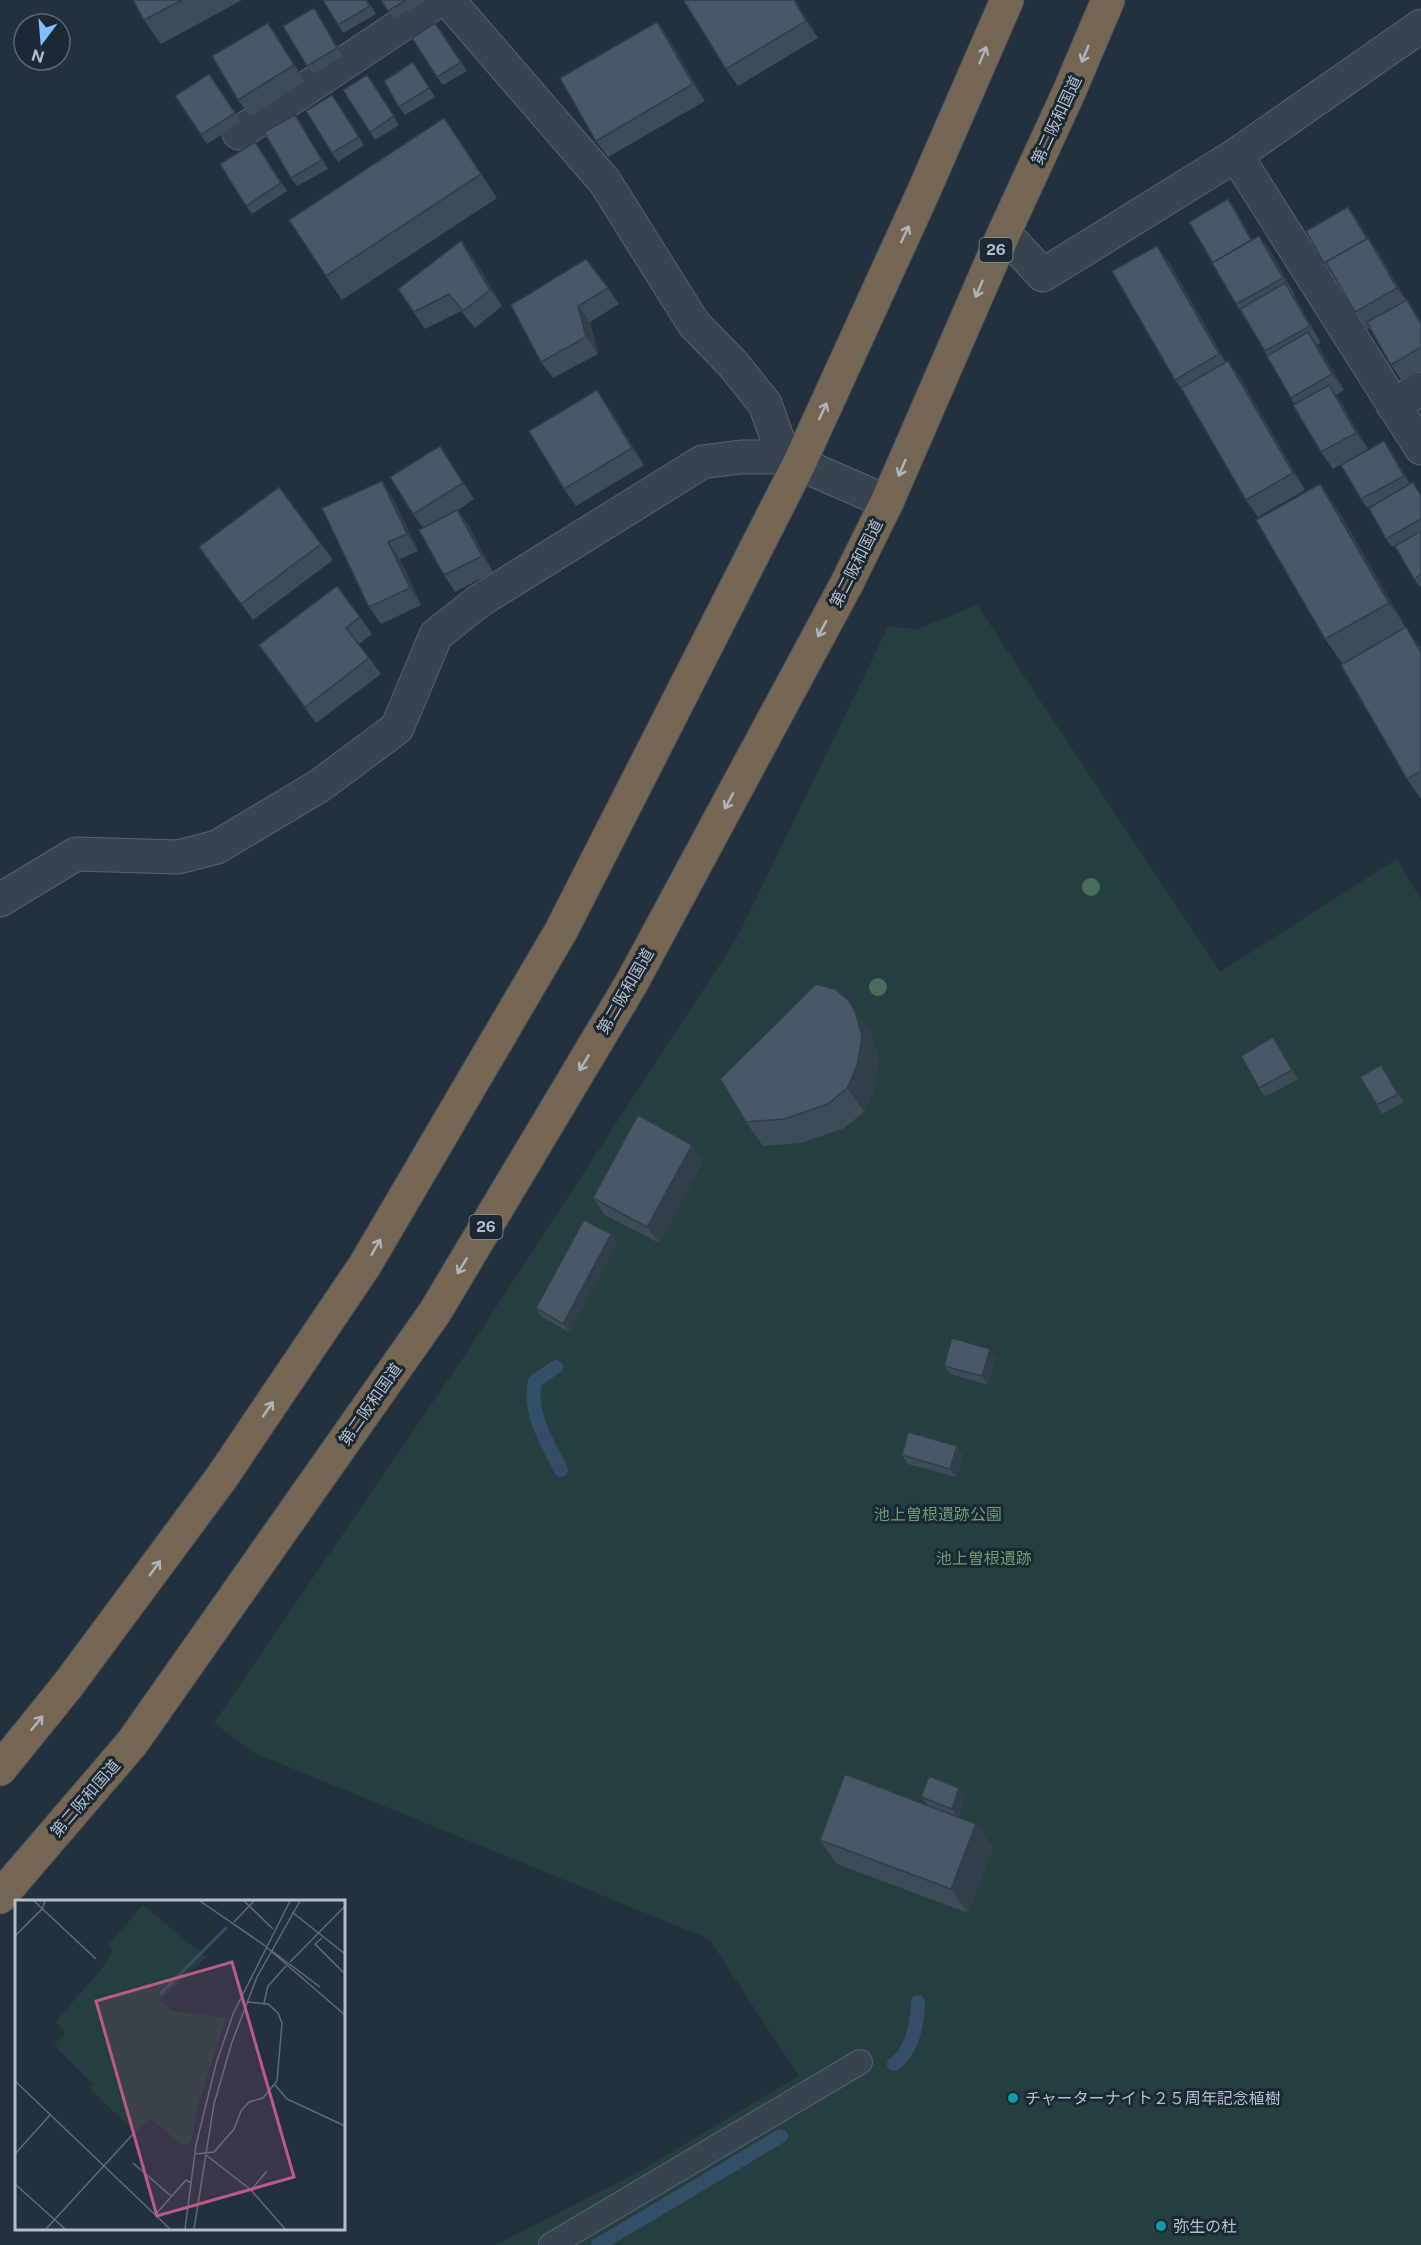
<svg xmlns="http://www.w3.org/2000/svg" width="1421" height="2245" font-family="'Public Sans','Noto Sans JP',sans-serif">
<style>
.green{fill:#253f40}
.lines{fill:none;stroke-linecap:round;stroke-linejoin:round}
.stream{stroke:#354e67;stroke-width:14}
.lane-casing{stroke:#55606d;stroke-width:26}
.street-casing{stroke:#55606d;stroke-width:35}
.highway-casing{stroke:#424d5a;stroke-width:35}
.lane{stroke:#37434f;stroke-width:24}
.street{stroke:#37434f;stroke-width:33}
.highway{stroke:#756653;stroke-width:33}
.tree{fill:#4a6c5a}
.wall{fill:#3e4c59}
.shaded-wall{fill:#323e49}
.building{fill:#485868;stroke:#323e49;stroke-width:1.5}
.oneway{stroke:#adb4be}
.culture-dot{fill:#0f9aa8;stroke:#1c2834;stroke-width:2}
.labels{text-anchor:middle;stroke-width:6;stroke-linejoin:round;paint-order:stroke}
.shield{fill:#1c2834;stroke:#86909d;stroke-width:1.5}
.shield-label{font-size:15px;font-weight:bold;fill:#b3bdca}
.street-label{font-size:16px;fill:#b3bdca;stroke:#1c2834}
.park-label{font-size:16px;fill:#699c71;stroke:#1c2834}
.poi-label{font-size:16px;fill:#b3bdca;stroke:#1c2834;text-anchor:start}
.inset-river{fill:none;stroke:#354e67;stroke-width:3}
.inset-road{fill:none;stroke:#5d6977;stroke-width:1.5}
.view{fill:#bc5a87;fill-opacity:0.15;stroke:#bc5a87;stroke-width:3}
.inset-edge{fill:none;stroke:#b3bdca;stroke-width:3}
</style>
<rect width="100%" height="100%" fill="#23313f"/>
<polygon class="green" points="977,605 1220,972 1397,859 1421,900 1421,2245 495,2245 633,2175 799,2076 709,1939 252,1752 214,1723 463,1358 737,938 888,627 918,629"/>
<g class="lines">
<g class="stream">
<path d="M556,1367L535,1381C528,1414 547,1441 561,1470"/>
<path d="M894,2064C913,2050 917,2025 918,2002"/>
<polyline points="598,2245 781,2136"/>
</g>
<defs>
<polyline id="lane" points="551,2245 860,2062"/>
<g id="street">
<polyline points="448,0 605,182 694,324 733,364 765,404 784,457"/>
<polyline points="239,133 439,0"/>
<polyline points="1236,155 1421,448"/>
<polyline points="1004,233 1043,275 1236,155 1421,26"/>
<polyline points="1393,405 1421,389"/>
<polyline points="0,900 76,854 178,857 217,847 319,786 397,728 436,635 479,601 702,462 741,457 784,457 887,502"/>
</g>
<g id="highway">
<polyline points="0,1769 68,1685 222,1477 365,1265 561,931 799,464 923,193 1007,0"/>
<polyline points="0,1897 132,1743 435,1312 631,984 846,585 887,502 1004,233 1069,92 1108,0"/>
</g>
</defs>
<use href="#lane" class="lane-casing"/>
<use href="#street" class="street-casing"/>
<use href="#highway" class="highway-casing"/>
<use href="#lane" class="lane"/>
<use href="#street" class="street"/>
<use href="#highway" class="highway"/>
</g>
<g class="tree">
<circle cx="1091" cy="887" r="9"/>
<circle cx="878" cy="987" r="9"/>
</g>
<g class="wall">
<polygon points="133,0 242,0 161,44 144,20"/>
<polygon points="323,0 367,0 376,14 343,33"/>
<polygon points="381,0 426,0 394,19"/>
<polygon points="795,0 818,38 738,86 726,69"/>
<polygon points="314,8 343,56 313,74 307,66"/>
<polygon points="657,22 669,39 705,101 608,157 596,141"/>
<polygon points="441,31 467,71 443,85 437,77"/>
<polygon points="279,39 305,82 250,116 238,100"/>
<polygon points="419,71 435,97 405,115 399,107"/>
<polygon points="209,74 241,122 207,144 175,96"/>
<polygon points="373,84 399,125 375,140 370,132"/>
<polygon points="338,103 364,145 338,162 332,153"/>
<polygon points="295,115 328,169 297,186 291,178"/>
<polygon points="444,118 497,198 342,300 326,276"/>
<polygon points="261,150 287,191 252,214 246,206"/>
<polygon points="1228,199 1234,207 1252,240 1259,236 1271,252 1295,295 1294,295 1321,343 1317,345 1344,390 1336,395 1368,449 1333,469 1321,452 1267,355 1236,304"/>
<polygon points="1354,215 1368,238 1380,255 1406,300 1407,300 1421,321 1421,371 1402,381 1391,365 1369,328 1367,329 1355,312 1332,271 1330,272 1324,263"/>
<polygon points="473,257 502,306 475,328 461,311 425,329 398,289"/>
<polygon points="1169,262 1226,362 1228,361 1240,377 1305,490 1258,517 1246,500 1186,396 1175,380"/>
<polygon points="608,288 619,304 590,322 598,354 553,378 541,362 511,305"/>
<polygon points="597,390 608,406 644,465 576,506 564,489"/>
<polygon points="1390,449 1410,484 1367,508 1361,499"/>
<polygon points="451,463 474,499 458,510 469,526 493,572 455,592 444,575 423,528 413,514"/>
<polygon points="1421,494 1421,531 1392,547 1386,539"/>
<polygon points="393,498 418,551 400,559 421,605 381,624 369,607"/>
<polygon points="1337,508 1405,627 1421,648 1421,799 1407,779 1342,663 1325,639"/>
<polygon points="1421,531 1421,586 1420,587 1414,579"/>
<polygon points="321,544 333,560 253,620 199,547"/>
<polygon points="360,617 372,634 359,644 381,674 316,723 259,645"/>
<polygon points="866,1025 872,1035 879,1060 874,1090 864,1112 844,1128 801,1143 763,1146 746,1122"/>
<polygon points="1279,1046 1298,1079 1265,1097 1259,1088"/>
<polygon points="1387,1074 1404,1102 1382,1114 1377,1105"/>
<polygon points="692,1145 703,1161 659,1243 605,1215 593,1198"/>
<polygon points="617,1243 569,1332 542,1317 536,1308"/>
<polygon points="996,1357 988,1385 950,1374 944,1366"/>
<polygon points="963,1454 956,1477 908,1464 902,1455"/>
<polygon points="959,1788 965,1796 958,1817 976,1824 993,1848 968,1913 837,1864 820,1840 927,1805 921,1797"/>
</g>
<g class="shaded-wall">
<polygon points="794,0 795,0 818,38 806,21"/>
<polygon points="314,8 320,16 343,56 337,48"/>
<polygon points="657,22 669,39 705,101 693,84"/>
<polygon points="268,23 279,39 305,82 294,65"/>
<polygon points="295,115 301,123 328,169 322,160"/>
<polygon points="444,118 461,142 497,198 481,174"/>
<polygon points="1228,199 1234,207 1258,250 1252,242"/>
<polygon points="1348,207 1354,215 1373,247 1367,239"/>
<polygon points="1259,236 1271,252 1295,295 1283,278"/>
<polygon points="1368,238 1380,255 1409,305 1397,288"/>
<polygon points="461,241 473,257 502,306 490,290"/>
<polygon points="1157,246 1169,262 1231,371 1219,354"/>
<polygon points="1285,283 1297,300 1321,343 1310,326"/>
<polygon points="1407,300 1418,316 1421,321 1421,324"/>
<polygon points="578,306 590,322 598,354 586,337"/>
<polygon points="1308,332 1320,348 1344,390 1332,374"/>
<polygon points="1228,361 1240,377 1305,490 1293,473"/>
<polygon points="1329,385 1341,402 1368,449 1356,433"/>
<polygon points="597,390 608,406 644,465 632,448"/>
<polygon points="1384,441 1390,449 1410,484 1404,476"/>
<polygon points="440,446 451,463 474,499 463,483"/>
<polygon points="382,481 393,498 418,551 407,534"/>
<polygon points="1320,484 1337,508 1406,627 1389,603"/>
<polygon points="457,510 469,526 493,572 482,556"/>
<polygon points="388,542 400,559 421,605 410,588"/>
<polygon points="1406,627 1421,648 1421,653"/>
<polygon points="849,1001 872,1035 879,1060 874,1090 864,1112 847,1088"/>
<polygon points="1273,1037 1279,1046 1298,1079 1292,1070"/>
<polygon points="1381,1065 1387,1074 1404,1102 1398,1094"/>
<polygon points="692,1145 703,1161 659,1243 647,1227"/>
<polygon points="611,1234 617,1243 569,1332 563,1324"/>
<polygon points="990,1349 996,1357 988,1385 982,1376"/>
<polygon points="957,1446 963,1454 956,1477 950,1469"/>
<polygon points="959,1788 965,1796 957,1817 952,1809"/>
<polygon points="976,1824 993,1848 968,1913 951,1889"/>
</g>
<g class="building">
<polygon points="133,0 182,0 144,20"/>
<polygon points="323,0 366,0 370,6 338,25"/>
<polygon points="381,0 406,0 388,11"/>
<polygon points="685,0 794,0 806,21 726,69 684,1"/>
<polygon points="314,8 337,48 307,66 283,26"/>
<polygon points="657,22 693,84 596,141 560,78"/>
<polygon points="268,23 294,65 238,100 212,56"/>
<polygon points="435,23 461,62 437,77 412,38"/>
<polygon points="413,62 429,88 399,107 384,81"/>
<polygon points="209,74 235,113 201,135 175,96"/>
<polygon points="367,75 394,116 370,132 343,90"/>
<polygon points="332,95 359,137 332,153 306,111"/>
<polygon points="295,115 322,160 291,178 264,132"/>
<polygon points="444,118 481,174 326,276 289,220"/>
<polygon points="255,142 281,183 246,206 220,164"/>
<polygon points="1228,199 1251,240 1213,263 1189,222"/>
<polygon points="1348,207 1367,239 1324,263 1306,231"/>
<polygon points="1259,236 1283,278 1236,304 1212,263"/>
<polygon points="1368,238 1397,288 1355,312 1326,262"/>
<polygon points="461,241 490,290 463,311 449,294 414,312 398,289"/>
<polygon points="1157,246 1219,354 1175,380 1112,271"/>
<polygon points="586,259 608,288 578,306 586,337 541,362 511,305"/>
<polygon points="1285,283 1310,326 1265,351 1240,309"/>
<polygon points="1407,300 1421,324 1421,347 1391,365 1367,322"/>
<polygon points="1308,332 1332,374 1291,398 1267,356"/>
<polygon points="1228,361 1293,473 1246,500 1181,388"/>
<polygon points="1329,385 1356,433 1321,452 1293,405"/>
<polygon points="597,390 632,448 564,489 529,431"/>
<polygon points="1384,441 1404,476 1361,499 1341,465"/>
<polygon points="440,446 463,483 413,514 390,477"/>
<polygon points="382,481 407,534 388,542 410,588 369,607 322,508"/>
<polygon points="1413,482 1421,496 1421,519 1386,539 1369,508"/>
<polygon points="1320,484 1389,603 1325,639 1256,520"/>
<polygon points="279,487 321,544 241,604 199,547"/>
<polygon points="457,510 482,556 444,575 419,530"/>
<polygon points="1421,531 1421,574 1414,579 1395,546"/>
<polygon points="337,586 360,617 346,628 369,658 305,707 259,645"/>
<polygon points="1406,627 1421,653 1421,771 1407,779 1341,665"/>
<polygon points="816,984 835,989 849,1001 855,1011 862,1036 857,1066 847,1088 828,1104 784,1119 746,1122 720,1079"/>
<polygon points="1273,1037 1292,1070 1259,1088 1241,1056"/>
<polygon points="1381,1065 1398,1094 1377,1105 1360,1077"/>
<polygon points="638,1115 692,1145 647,1227 593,1198"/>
<polygon points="584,1220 611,1234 563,1324 536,1308"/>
<polygon points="952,1338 990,1349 982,1376 944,1366"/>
<polygon points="908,1432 957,1446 950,1469 902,1455"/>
<polygon points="845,1774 976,1824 951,1889 820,1840"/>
<polygon points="929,1776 959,1788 952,1809 921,1797"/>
</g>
<defs><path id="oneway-shaft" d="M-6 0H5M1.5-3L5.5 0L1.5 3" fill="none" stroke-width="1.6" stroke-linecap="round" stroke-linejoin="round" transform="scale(1.5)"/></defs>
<g class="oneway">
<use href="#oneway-shaft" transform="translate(1085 54) rotate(113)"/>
<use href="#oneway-shaft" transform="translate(983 55) rotate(-67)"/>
<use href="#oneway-shaft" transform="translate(905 234) rotate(-65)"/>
<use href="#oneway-shaft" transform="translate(979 289) rotate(113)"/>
<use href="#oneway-shaft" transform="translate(823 411) rotate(-65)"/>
<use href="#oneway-shaft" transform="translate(902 468) rotate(113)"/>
<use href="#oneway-shaft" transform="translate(822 629) rotate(118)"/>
<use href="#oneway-shaft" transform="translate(729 801) rotate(118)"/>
<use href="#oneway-shaft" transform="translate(584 1063) rotate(121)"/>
<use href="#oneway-shaft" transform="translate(376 1247) rotate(-60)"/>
<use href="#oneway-shaft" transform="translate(462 1266) rotate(121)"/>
<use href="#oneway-shaft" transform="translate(268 1409) rotate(-56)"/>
<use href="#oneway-shaft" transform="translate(155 1568) rotate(-54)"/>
<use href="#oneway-shaft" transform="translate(37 1723) rotate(-51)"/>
</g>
<g class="culture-dot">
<circle cx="1013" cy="2098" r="6"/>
<circle cx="1161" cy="2226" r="6"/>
</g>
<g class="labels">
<g class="shield">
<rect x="979.5" y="238" width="33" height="24" rx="4.5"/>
<rect x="469.5" y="1215" width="33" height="24" rx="4.5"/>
</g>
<g class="shield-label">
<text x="996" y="255">26</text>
<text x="486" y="1232">26</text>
</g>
<g class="street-label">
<text transform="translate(1056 120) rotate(-65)" y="6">第二阪和国道</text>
<text transform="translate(856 563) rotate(-63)" y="6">第二阪和国道</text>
<text transform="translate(625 991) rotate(-60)" y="6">第二阪和国道</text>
<text transform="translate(370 1404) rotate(-55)" y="6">第二阪和国道</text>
<text transform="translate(85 1798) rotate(-49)" y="6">第二阪和国道</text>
</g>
<g class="park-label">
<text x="938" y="1520">池上曽根遺跡公園</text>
<text x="984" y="1564">池上曽根遺跡</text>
</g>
<g class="poi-label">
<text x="1025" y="2104">チャーターナイト２５周年記念植樹</text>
<text x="1173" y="2232">弥生の杜</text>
</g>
</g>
<g transform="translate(15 1900)">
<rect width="330" height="330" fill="#23313f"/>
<path d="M128,5L191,57L145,100L157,111L211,118L182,208L176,242L168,246L135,218L121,233L75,189L78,184L39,145L50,133L41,121L85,71L98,51L93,45Z" fill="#253f40"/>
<path class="inset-river" d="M145,94L212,27"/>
<path class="inset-road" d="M19,1L81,59M185,1L249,45L330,115M229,1L258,29M277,12L330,54M219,22L239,1M0,36L27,9L30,1M307,38L300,44L330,74M257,51L305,87M275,62L330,6M249,103L253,86L271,66M0,181L155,329M260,185L272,199L330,226M0,254L35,215M180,254L199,252L219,229L226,211L234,202L248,198L262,181L267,123L263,113L253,104L232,102M191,255L236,290L270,329M118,263L156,296M0,284L50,329M236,290L252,271M140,315L171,280L176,283M31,329L118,234M170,329L181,245L201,164L218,114L275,1M179,329L199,204L217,142L242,77L285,1"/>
<path class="view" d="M217,62L279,277L142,316L81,101Z"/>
<rect width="330" height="330" class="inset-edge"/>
</g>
<g transform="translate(42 42) rotate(196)"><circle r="28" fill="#1c2834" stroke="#586470" stroke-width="1.5"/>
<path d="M0-4.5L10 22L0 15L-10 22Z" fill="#85bcfd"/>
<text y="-9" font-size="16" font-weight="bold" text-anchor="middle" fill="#b3bdca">N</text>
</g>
</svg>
